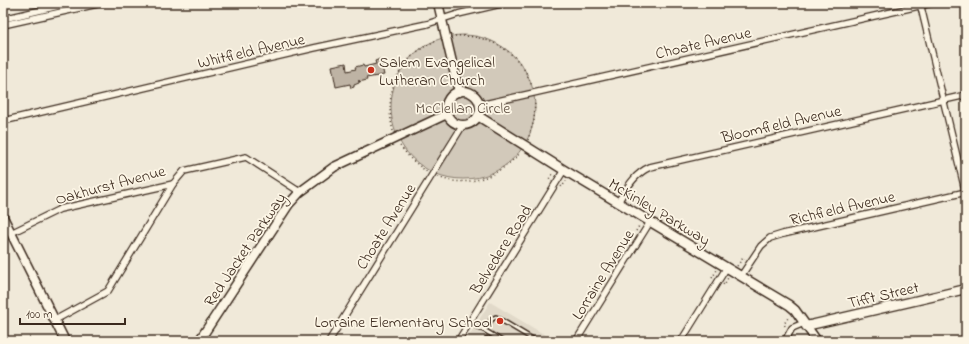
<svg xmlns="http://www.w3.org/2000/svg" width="969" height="344" font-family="'Indie Flower',sans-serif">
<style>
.built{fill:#e1d9c9}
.green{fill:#d2c9ba;stroke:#867a6c}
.building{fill:#beb3a4;stroke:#3b2a1e}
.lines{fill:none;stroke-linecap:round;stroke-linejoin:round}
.lane-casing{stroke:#3b2a1e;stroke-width:6}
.street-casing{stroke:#3b2a1e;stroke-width:8}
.secondary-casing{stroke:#3b2a1e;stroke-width:11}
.path{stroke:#3b2a1e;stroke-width:1.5;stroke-dasharray:1 3;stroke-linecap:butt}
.lane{stroke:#fcf5e5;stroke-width:3}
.street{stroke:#fcf5e5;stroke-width:5.5}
.secondary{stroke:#fcf5e5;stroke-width:8}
.poi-dot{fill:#c8321e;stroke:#fcf5e5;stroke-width:1.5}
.labels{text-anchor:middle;stroke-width:3.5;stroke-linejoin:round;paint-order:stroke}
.street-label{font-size:16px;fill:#3b2a1e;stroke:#fcf5e5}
.poi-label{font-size:16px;fill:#3b2a1e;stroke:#fcf5e5;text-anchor:start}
.park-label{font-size:16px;fill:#615245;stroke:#fcf5e5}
</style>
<rect width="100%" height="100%" fill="#f0e9d9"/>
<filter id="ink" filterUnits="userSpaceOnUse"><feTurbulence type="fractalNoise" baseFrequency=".025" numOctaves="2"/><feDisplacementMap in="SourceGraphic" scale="8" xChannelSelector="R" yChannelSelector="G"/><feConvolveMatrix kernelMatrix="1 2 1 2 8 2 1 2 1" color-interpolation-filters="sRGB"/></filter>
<g filter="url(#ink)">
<polygon class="built" points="490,302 555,341 466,341"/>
<circle class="green" cx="463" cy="107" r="72"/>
<g class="building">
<polygon points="380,59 384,75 366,78 367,80 359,82 359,80 359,83 354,85 354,87 351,88 350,84 336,87 332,66 346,63 347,71 356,69 355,67 363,65 364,67 376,64 375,61"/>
<polygon points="486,336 495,341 483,341"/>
</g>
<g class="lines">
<defs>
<g id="lane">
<polyline points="469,322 481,329 484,330 492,319 496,317 536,341"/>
<polyline points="484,330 502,341"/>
</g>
<g id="street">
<polyline points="920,3 966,194"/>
<polyline points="3,19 71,3"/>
<polyline points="3,25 102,3"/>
<polyline points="480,105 932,3"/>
<polyline points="3,121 314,48 427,24 458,14 505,3"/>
<path d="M618,202C627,188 634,174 650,167L966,95"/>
<polyline points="3,231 11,233 60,209 173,184 184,171 246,157 300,192"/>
<polyline points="741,276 761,246 770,238 783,234 966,192"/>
<polyline points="55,320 108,291 173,184"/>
<polyline points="329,341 463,125"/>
<polyline points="458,341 564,170"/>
<polyline points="576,341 650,222"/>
<polyline points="681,341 727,267"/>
<polyline points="785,341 792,328 804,323"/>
</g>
<g id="secondary">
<polyline points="438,3 459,92"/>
<circle cx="463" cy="108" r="17"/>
<polyline points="478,116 564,170 789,305 795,310 817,341"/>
<polyline points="3,217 65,341"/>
<polyline points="806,326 966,289"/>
<polyline points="199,341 289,204 300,192 334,167 447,114"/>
</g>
</defs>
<use href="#lane" class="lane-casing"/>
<use href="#street" class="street-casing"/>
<use href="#secondary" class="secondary-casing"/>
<g class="path">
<path d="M455,36C490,34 522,53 532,87"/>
<path d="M393,131C383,91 399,57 437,40"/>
<polyline points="528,140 534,120 535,100"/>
<polyline points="400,146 411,159 427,172"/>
<path d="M438,177C468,189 499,176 519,154"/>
<polyline points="552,181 549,179 553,173"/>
<polyline points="561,186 562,187 566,181"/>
<polyline points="649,211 653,204"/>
<polyline points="636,231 639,226"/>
<polyline points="737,266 743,258 745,259"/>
<polyline points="712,278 717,270"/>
<polyline points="723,284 724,285 729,276"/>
<polyline points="785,326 784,324 788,318"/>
</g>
<use href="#lane" class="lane"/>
<use href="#street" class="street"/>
<use href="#secondary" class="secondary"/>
</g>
</g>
<g class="poi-dot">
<circle cx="371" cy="70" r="4"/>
<circle cx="500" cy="321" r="4"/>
</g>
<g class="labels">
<g class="street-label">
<text transform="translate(703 42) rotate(-13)" y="6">Choate Avenue</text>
<text transform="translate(251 50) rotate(-13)" y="6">Whitfield Avenue</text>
<text transform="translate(781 123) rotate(-13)" y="6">Bloomfield Avenue</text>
<text transform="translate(110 184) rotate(-15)" y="6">Oakhurst Avenue</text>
<text transform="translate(842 207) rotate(-13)" y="6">Richfield Avenue</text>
<text transform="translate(660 211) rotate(31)" y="6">McKinley Parkway</text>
<text transform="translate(385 226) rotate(-58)" y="6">Choate Avenue</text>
<text transform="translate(244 249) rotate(-56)" y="6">Red Jacket Parkway</text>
<text transform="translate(500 249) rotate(-58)" y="6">Belvedere Road</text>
<text transform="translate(602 274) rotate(-58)" y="6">Lorraine Avenue</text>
<text transform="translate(883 294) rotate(-13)" y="6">Tifft Street</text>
</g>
<g class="poi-label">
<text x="379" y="67">Salem Evangelical<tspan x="379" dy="18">Lutheran Church</tspan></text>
<text x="492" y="327" text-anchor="end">Lorraine Elementary School</text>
</g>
<g class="park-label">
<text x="463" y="113">McClellan Circle</text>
</g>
</g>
<rect width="969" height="344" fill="none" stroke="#fcf5e5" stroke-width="16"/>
<rect x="8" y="8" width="953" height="328" fill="none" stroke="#3b2a1e" stroke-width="1.5" filter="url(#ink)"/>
<path d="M20 318v6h105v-6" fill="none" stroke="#3b2a1e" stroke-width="2"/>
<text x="26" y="318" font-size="12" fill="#3b2a1e" stroke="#fcf5e5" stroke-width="3" paint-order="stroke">100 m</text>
</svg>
